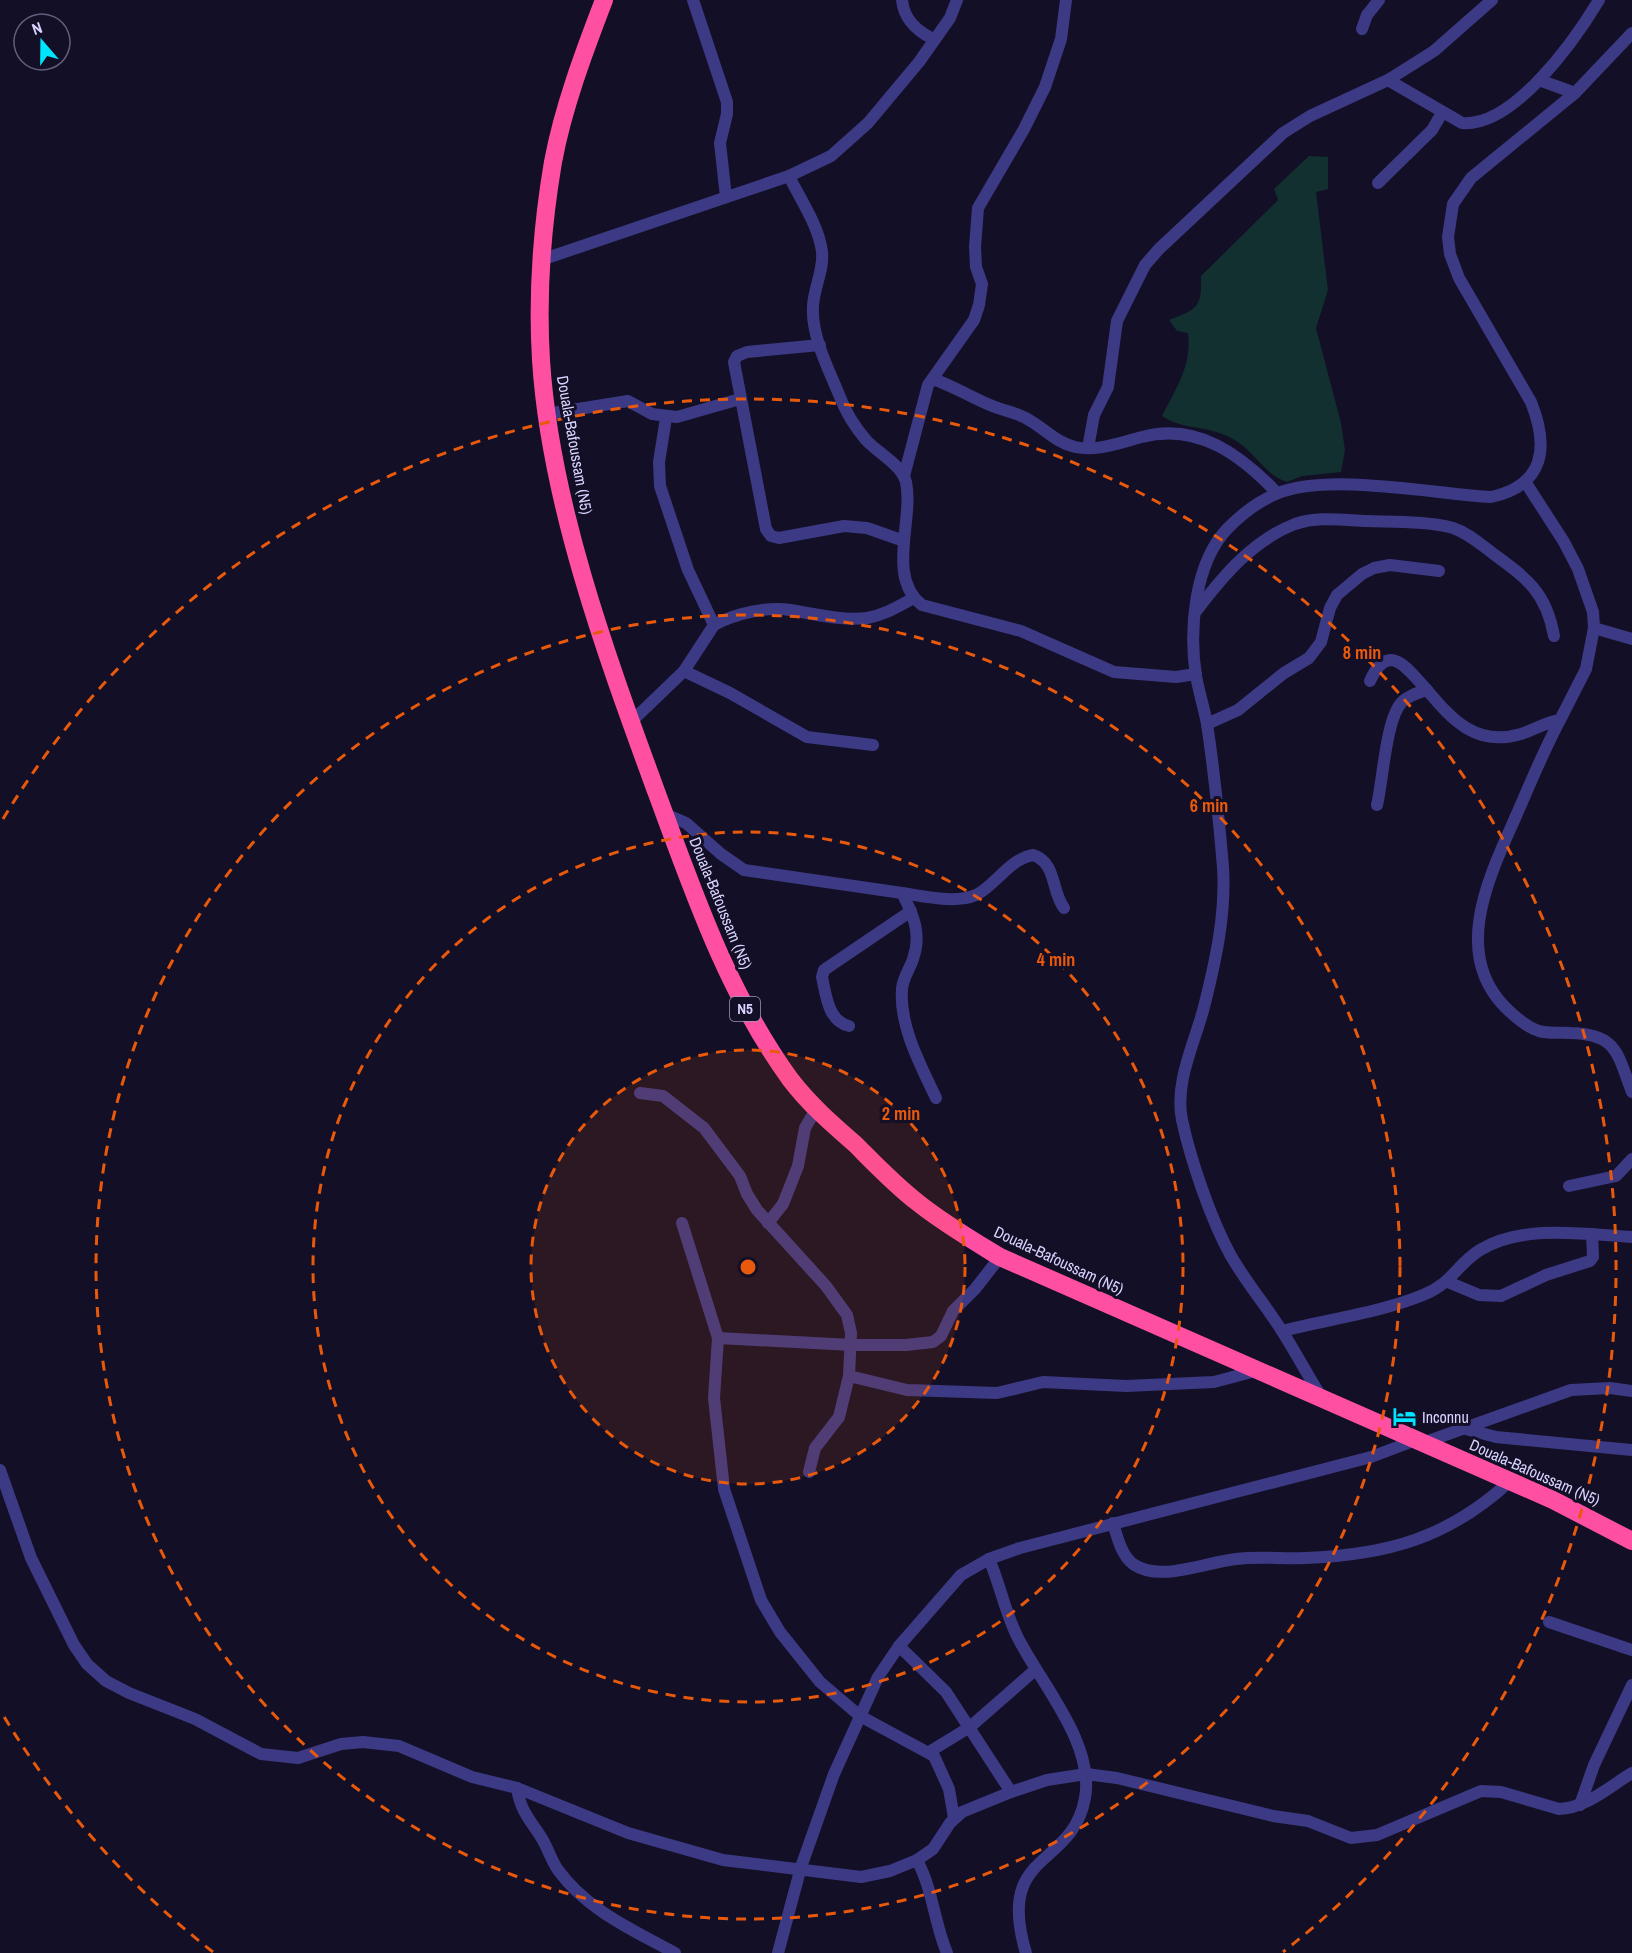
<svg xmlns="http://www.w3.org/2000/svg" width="1632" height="1953" font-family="'Archivo Narrow',sans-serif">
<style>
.green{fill:#12302f}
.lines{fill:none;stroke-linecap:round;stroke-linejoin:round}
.minor{stroke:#3d3a85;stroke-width:12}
.highway{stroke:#ff4fa3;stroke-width:18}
.ring{fill:none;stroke:#e8590c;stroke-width:3;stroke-dasharray:10 8}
.labels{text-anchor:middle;stroke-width:6;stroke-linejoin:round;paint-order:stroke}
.shield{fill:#130f26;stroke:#9e99be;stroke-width:1.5}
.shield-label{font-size:15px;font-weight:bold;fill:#d9d4ff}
.street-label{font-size:16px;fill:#d9d4ff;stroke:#130f26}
.poi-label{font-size:16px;fill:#d9d4ff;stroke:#130f26;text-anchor:start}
.centre{fill:#e8590c;stroke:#130f26;stroke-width:3}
.ring-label{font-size:18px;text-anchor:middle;font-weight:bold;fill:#e8590c;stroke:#130f26;stroke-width:6;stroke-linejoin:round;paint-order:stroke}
</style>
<rect width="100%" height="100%" fill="#130f26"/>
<path class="green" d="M1309,156L1328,157V189L1316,192L1328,290L1316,328L1341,423L1345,450L1341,472L1302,476L1287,482C1264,475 1254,450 1233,439C1206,424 1184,431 1162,416C1176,388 1192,366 1188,333L1177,331L1169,320C1197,309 1202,308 1201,276L1278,200L1274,189Z"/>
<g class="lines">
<g class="minor">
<polyline points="693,0 727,102 727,114 720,143 726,197"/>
<path d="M902,0C904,20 917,31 933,39"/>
<polyline points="1362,29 1367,15 1379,0"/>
<path d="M1388,80L1462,123C1513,128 1575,40 1599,0"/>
<polyline points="1539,80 1575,93"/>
<path d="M789,176C800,199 819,226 822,252C824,270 814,287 813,306C811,336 829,370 840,397C846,413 855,427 866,440C878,453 902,465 906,482C914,520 886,577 922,605L1021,631L1114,672L1176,677L1196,674"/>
<polyline points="1378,183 1432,130 1442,113"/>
<polyline points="541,260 789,176 831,156 868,123 919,62 950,18 957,0"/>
<polyline points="820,345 747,352 737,356 734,362 766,529 771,536 779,538 844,526 867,528 904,541"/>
<path d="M933,379C953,386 971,397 990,405C1003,411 1017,412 1029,420C1045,429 1057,443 1075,447C1097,452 1122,442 1142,437C1198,422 1242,456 1277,493"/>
<polyline points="547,414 628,401 652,414 677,417 740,399"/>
<polyline points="666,418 659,462 660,486 688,570 714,625"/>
<polyline points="1088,448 1094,415 1108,387 1117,321 1145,265 1159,249 1283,133 1310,116 1388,80 1434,51 1492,0"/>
<polyline points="904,476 928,385 974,320 979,305 982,284 976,267 975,247 978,208 1024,129 1045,87 1061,39 1066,0"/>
<path d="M1197,610C1223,576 1253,540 1295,524C1318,516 1342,520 1367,521C1394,522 1426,521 1453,528C1468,533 1479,543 1491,552C1526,578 1546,591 1554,636"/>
<polyline points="1594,628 1632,639"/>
<polyline points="684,671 730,693 807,737 873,745"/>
<path d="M1370,681C1389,639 1408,670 1427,690"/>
<path d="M1560,720C1543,752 1530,784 1516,816C1490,875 1451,952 1505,1007C1514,1016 1526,1027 1539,1031C1548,1034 1561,1032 1570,1033C1618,1034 1617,1054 1632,1092"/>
<path d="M631,722L684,671L714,625C734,614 767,606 790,610C816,614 840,621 867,618C885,615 899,606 914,598"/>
<polyline points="1207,724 1238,710 1284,673 1309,658 1321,642 1330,608 1337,595 1362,574 1374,568 1390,565 1439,571"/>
<path d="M1377,805C1383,780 1386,718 1402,702C1409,695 1418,693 1427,690C1453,721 1477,747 1521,734C1534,730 1546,722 1560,720L1586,669L1594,628L1593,612L1578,569L1564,542L1526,483"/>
<path d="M665,814L686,823L721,854L744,870L902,893C913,914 922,934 913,959C910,969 903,977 902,989C899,1026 921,1066 936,1098"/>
<path d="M902,893C923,896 955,904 976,895C996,885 1009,859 1033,855C1057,863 1051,891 1064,908"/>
<path d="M849,1026C828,1021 826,995 822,977L824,970L911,911"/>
<polyline points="640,1093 663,1096 704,1128 740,1176 747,1194 757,1210 826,1286 847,1315 851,1333 849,1376 839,1417 815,1448 809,1472"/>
<polyline points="1569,1186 1616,1176 1632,1159"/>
<polyline points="682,1223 718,1338 714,1398 724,1489 761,1600 780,1632 820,1682 860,1716 934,1756 949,1789 954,1818"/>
<polyline points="768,1223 783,1204 798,1166 805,1128 816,1109"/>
<polyline points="1448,1282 1479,1295 1501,1296 1546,1275 1590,1261 1593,1257 1592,1234"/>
<path d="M1282,1331C1328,1319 1379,1313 1423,1295C1453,1283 1457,1264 1480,1250C1523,1224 1584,1234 1632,1237"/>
<polyline points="718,1338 852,1345 906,1345 933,1342 941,1336 953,1311 975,1289 1000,1257"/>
<polyline points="849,1376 907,1390 997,1393 1043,1382 1126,1386 1214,1382 1259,1370"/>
<path d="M1322,1398C1308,1376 1296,1353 1282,1331C1266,1306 1246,1282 1231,1256C1211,1220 1191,1161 1182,1120C1174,1081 1196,1041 1205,1003C1216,959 1226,913 1223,867C1219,820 1214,770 1207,724C1204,708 1199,692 1196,676C1189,630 1194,563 1228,528C1241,515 1259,501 1276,494C1327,472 1435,494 1491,497C1545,485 1549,447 1531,402L1459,278L1450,254L1448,237L1453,204L1471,178L1575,93L1632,33"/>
<polyline points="1462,1428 1496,1437 1632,1450"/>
<polyline points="1423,1443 1571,1390 1610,1388 1632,1391"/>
<polyline points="0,1470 31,1558 74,1645 87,1664 106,1681 129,1693 195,1719 261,1754 298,1758 341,1744 363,1742 399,1746 472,1777 517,1788 628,1833 723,1860 861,1877 890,1871 917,1860 933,1849 950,1823 962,1812 1011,1792"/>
<path d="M1113,1523C1117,1536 1121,1555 1133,1564C1160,1583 1206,1562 1236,1559C1259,1556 1282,1559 1305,1558C1387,1555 1448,1538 1509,1482"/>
<path d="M989,1559C1000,1584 1005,1612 1017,1636C1040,1683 1095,1743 1085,1798C1072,1870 995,1849 1026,1953"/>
<polyline points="1549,1622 1632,1650"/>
<path d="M899,1646L946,1692L1011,1792L1047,1780L1086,1774L1117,1778L1273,1816L1308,1821L1351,1838L1377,1835L1481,1791L1501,1792L1559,1809C1586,1808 1609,1787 1632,1773"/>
<polyline points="929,1752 970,1727 1035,1670"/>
<path d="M517,1788C520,1810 530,1820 541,1837C548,1848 551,1860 558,1870C587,1910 633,1930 675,1953"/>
<polyline points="1580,1805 1594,1765 1632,1685"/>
<path d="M917,1860C933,1890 934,1922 947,1953"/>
<polyline points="778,1953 801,1867 834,1774 878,1677 899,1646 961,1575 989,1559 1020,1548 1371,1457 1416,1440"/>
</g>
<path class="highway" d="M604,0C584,52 563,108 553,162C542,227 537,294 541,360C550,503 607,657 656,791C693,891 727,992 790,1079C809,1104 832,1124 855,1144C875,1164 895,1185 917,1202C943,1223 972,1240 1000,1257L1553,1500L1632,1541"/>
</g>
<circle cx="748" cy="1267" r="217" fill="#e8590c" fill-opacity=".12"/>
<g class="ring">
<circle cx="748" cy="1267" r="217"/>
<circle cx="748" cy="1267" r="435"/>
<circle cx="748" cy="1267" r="652"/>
<path d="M213 1952A869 869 0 0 1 3 1715M3 819A869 869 0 1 1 1283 1952"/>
</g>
<defs>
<symbol id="hotel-bare" viewBox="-9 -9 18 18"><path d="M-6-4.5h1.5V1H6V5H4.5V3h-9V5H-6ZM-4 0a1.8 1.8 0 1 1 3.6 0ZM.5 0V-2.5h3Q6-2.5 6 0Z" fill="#00e5ff" stroke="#130f26" stroke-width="2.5" paint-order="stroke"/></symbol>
</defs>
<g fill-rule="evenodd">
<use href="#hotel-bare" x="1388" y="1400" width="33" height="33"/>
</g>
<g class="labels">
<rect class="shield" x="730" y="997" width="30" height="24" rx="4.5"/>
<g class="shield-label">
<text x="745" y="1014">N5</text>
</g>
<g class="street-label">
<text transform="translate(575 445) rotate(80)" y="6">Douala-Bafoussam (N5)</text>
<text transform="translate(721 903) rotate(68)" y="6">Douala-Bafoussam (N5)</text>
<text transform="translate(1059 1260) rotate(25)" y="6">Douala-Bafoussam (N5)</text>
<text transform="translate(1535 1472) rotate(24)" y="6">Douala-Bafoussam (N5)</text>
</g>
<g class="poi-label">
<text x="1422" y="1423">Inconnu</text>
</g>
</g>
<circle cx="748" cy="1267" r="9" class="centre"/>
<g class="ring-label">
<text x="1362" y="659">8 min</text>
<text x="1209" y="812">6 min</text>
<text x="1056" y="966">4 min</text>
<text x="901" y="1120">2 min</text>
</g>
<g transform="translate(42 42) rotate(340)"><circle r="28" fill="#130f26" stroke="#625e7d" stroke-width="1.5"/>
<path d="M0-4.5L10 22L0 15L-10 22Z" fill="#00e5ff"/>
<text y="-9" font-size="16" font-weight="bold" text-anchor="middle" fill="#d9d4ff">N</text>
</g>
</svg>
